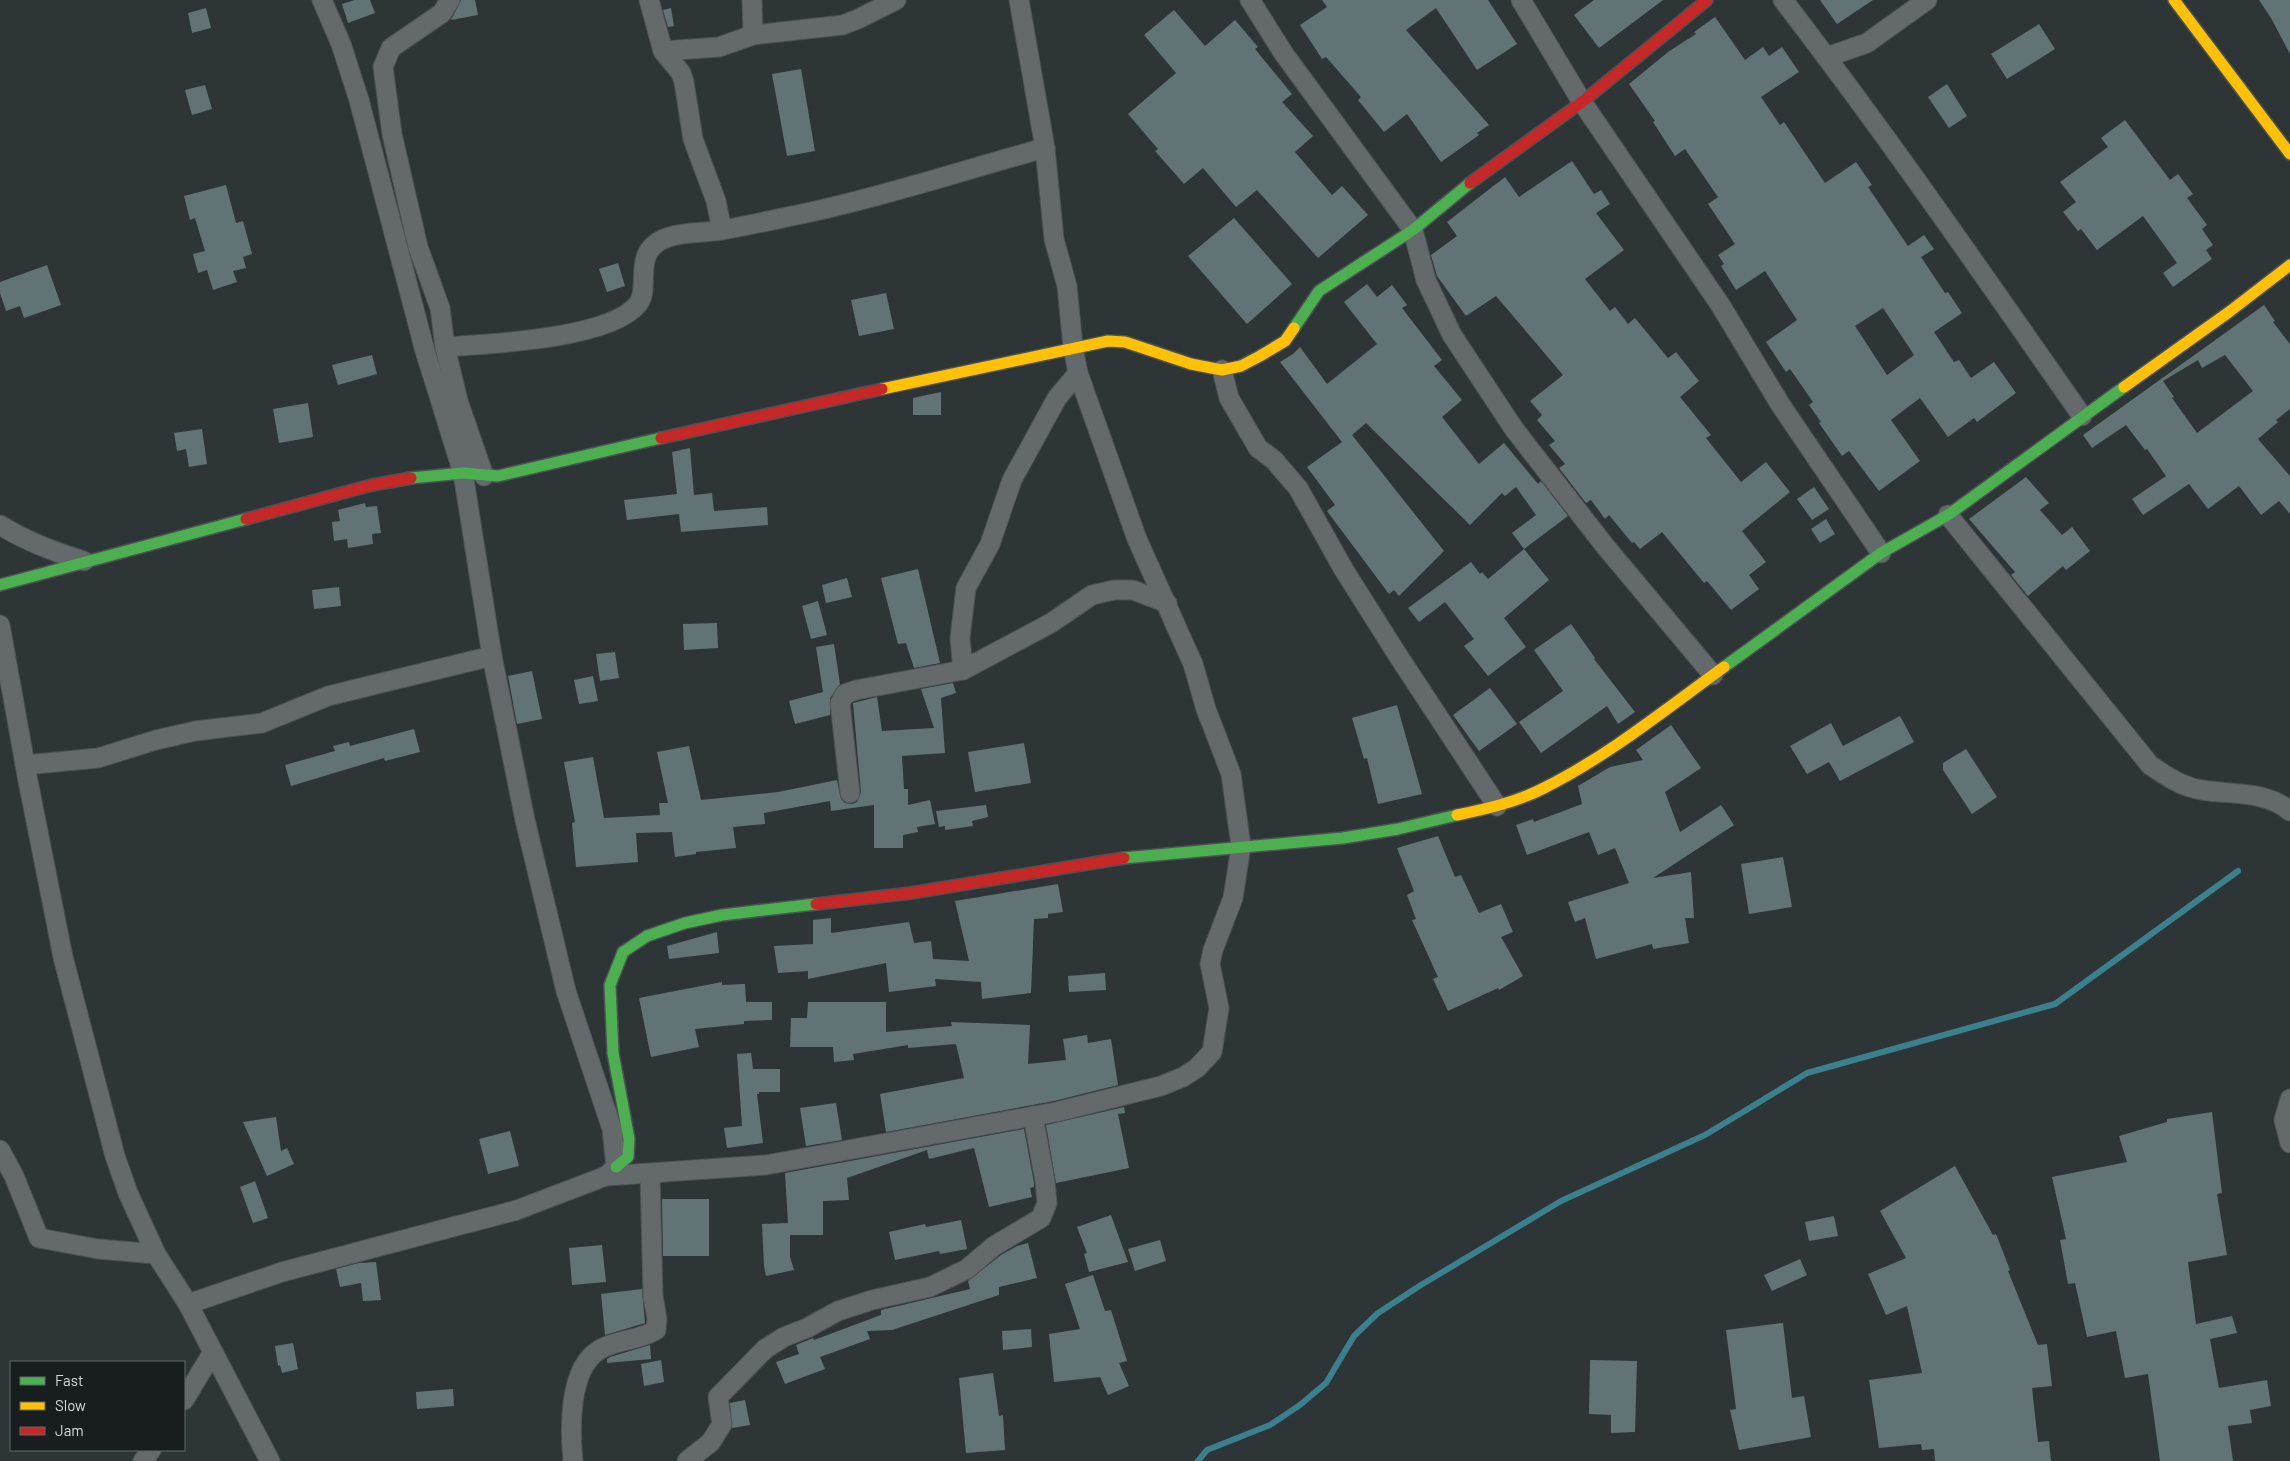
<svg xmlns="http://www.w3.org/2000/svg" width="2290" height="1461" font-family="Barlow,sans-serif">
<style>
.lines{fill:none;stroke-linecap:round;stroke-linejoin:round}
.stream{stroke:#3b808d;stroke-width:6}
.building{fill:#627376;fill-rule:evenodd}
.street-casing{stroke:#4c5254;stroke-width:21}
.fast-casing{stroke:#4c5254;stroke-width:14}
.slow-casing{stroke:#4c5254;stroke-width:14}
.jam-casing{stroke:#4c5254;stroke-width:14}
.street{stroke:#646a6c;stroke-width:19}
.fast{stroke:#4caf50;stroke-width:11}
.slow{stroke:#ffc107;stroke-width:11}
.jam{stroke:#c62828;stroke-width:11}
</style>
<rect width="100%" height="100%" fill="#2e3536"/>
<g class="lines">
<polyline class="stream" points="1198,1461 1207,1450 1270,1425 1300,1405 1326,1383 1354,1336 1378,1313 1421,1285 1561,1201 1705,1135 1807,1073 2055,1004 2238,871"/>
</g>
<g class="building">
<polygon points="355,0 370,0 375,13 348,23 342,4"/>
<polygon points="461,0 475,0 478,15 451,20"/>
<polygon points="1322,0 1488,0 1517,44 1477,70 1436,8 1406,30 1489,125 1477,133 1479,135 1441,162 1407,114 1384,132 1358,100 1361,97 1326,57 1322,59 1300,25 1327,7"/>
<polygon points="1594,0 1663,0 1599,48 1574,15"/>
<polygon points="1820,0 1873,0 1837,24"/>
<polygon points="2259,0 2290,0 2290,54 2271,18"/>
<polygon points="206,8 211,28 192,33 188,13"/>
<polygon points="671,8 674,26 668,27 663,10"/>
<polygon points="1174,10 1205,46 1235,20 1258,47 1255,49 1292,94 1282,102 1313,136 1295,152 1332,195 1342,186 1368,215 1318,258 1257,190 1236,207 1203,168 1184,184 1155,151 1158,149 1128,114 1176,73 1144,35"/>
<path d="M1715,17L1745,60L1763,47L1769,56L1782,47L1799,72L1761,97L1780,125L1784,122L1825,183L1856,162L1872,185L1868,187L1908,246L1924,235L1934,249L1921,257L1945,293L1948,292L1962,313L1934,332L1954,362L1959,360L1971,378L1994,362L2016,393L1977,422L1974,418L1948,437L1920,398L1891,420L1920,461L1879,491L1849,451L1842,456L1819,423L1821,422L1809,405L1813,402L1790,369L1786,372L1766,342L1797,320L1765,271L1736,290L1721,266L1724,264L1718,255L1735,244L1708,204L1718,197L1685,149L1675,156L1653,122L1655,121L1629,84L1668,52L1696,34L1694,32ZM1883,308L1914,355L1887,375L1855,326Z"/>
<polygon points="2039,24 2055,49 2007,79 1991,54"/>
<polygon points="801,69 815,151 787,156 772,74"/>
<polygon points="1947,84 1967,116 1949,128 1928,97"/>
<polygon points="205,85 212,109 192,115 185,90"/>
<polygon points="2125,120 2170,180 2178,174 2193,194 2187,198 2207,225 2202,229 2213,245 2206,250 2212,259 2173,287 2163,273 2177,263 2143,216 2097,250 2081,229 2078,231 2063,212 2076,202 2060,182 2108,147 2101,138"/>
<polygon points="1572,161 1594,194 1601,190 1610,204 1596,213 1624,250 1585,279 1610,311 1615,307 1628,324 1635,318 1668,358 1676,352 1699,381 1680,397 1711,435 1706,438 1741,482 1766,462 1790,492 1742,531 1766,562 1749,575 1759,589 1731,610 1707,581 1704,583 1662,532 1640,549 1634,542 1632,543 1609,515 1605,519 1591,500 1586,503 1559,468 1565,464 1549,445 1555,441 1537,420 1542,415 1530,401 1563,375 1496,296 1466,316 1437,276 1431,255 1457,236 1447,222 1505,177 1519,197"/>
<polygon points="226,185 236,223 243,221 252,254 243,257 246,268 233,271 237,282 213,290 207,270 198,273 193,254 205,251 195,218 190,220 184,196"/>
<polygon points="1234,218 1292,284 1247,324 1188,256"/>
<polygon points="618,263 625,286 607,292 599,269"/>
<polygon points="47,265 61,305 24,318 20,306 6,311 0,293 0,282"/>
<polygon points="1367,284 1377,297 1392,285 1407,305 1402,308 1442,360 1434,366 1462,400 1442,417 1479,464 1504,443 1538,484 1541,481 1568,516 1524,549 1512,533 1536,515 1516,487 1505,496 1502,493 1470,525 1366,423 1352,435 1444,551 1399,596 1394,590 1389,594 1327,511 1335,505 1307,467 1342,442 1280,362 1293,354 1300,347 1327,384 1377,344 1344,302"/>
<polygon points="886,293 894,329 859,336 851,300"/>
<path d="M2264,305L2275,321L2273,322L2290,344V409L2276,420L2278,422L2258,439L2290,476V514L2279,501L2261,515L2239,486L2208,509L2189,484L2143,515L2132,499L2166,476L2147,449L2145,450L2126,425L2092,448L2083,435ZM2225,355L2253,391L2197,433L2172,398L2174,397L2163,381L2198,360L2202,368Z"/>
<polygon points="372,355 377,374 338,385 332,365"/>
<polygon points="941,392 941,415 913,415 913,398"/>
<polygon points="308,403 313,437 279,443 273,409"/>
<polygon points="202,429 207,464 189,467 186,449 177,451 174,433"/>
<polygon points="690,448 694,495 712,493 714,511 767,507 768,525 681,532 679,514 627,520 624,500 677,494 672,452"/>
<polygon points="2026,477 2049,503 2040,510 2062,535 2072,527 2090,551 2066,570 2063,566 2028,596 2011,575 2015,572 1969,519"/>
<polygon points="1814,487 1829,509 1812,520 1797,499"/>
<polygon points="365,503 366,507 377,506 381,533 372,534 373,544 348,548 347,539 334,541 332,522 340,521 338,510"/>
<polygon points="1826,519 1835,534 1820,543 1811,529"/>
<polygon points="1524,549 1549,580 1504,618 1526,647 1488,676 1464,646 1474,639 1445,602 1419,622 1408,608 1471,562 1480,574 1482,572 1488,579"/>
<polygon points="918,569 940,663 914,668 906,643 898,644 881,578"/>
<polygon points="847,578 852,597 826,603 822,585"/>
<polygon points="339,587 341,606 314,609 312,590"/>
<polygon points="818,601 827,635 811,639 802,606"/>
<polygon points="717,623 718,648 684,650 683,624"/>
<polygon points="1571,624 1595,658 1594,659 1635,712 1618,724 1607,706 1541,753 1519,722 1563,691 1534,650"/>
<polygon points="834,644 840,684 830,698 830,715 795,724 789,701 823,692 816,647"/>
<polygon points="615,652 619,678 600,681 596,654"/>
<polygon points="532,671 542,719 517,724 508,676"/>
<polygon points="593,676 598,701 579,704 574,680"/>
<polygon points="953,683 956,693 941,698 945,753 902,756 904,789 908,789 908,805 930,800 935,824 917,827 918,832 903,835 903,848 874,848 874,805 831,811 830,801 764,813 765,824 733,827 736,848 696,852 696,854 675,857 672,832 636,833 638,862 576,867 572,823 575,822 564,762 593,757 604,818 660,815 659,803 668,803 657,752 689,746 701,800 778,792 837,780 841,799 845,803 852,804 857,802 861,792 853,703 877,697 882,731 934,728 921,689"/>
<polygon points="1490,688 1517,724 1479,751 1453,715"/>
<polygon points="1397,705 1422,794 1378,804 1367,758 1364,759 1352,718"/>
<polygon points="1900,716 1914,742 1840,781 1829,762 1807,774 1790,746 1831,723 1843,746"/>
<polygon points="1671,725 1701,768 1665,792 1680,832 1721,805 1734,825 1653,878 1691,872 1694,918 1685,918 1689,943 1653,949 1652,944 1596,959 1585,918 1575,922 1568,902 1629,883 1615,848 1598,855 1589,832 1527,855 1516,825 1533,819 1534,822 1582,804 1578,786 1610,767 1643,760 1636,750"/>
<polygon points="414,729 420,752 385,761 384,758 291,786 285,765 335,751 333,746 349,742 350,746"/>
<polygon points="1024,743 1031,783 975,792 968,752"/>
<polygon points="1966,749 1997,797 1972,814 1943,770 1943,763"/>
<polygon points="986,805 988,817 972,821 973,826 945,830 945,826 939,827 936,811"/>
<polygon points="1438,836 1455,877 1461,875 1479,913 1501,904 1513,932 1501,937 1523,976 1499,990 1498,988 1448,1011 1433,979 1438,977 1412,920 1416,919 1407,895 1414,891 1397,848"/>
<polygon points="1783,857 1792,907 1749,914 1741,864"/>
<polygon points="1058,884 1063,912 1048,914 1048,918 1034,919 1031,993 982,999 981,982 935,979 936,986 889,992 886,963 808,979 808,971 778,973 774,946 813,944 813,920 831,918 831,933 909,922 914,943 931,941 933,959 969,961 955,901"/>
<polygon points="717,932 719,953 669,959 667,946"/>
<polygon points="1105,973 1106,990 1069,992 1068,976"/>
<polygon points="722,982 722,985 745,984 746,1002 772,1002 772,1020 744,1021 744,1024 695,1029 699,1047 651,1057 639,998"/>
<polygon points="808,1002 886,1002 886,1032 952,1026 951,1022 1030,1025 1028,1064 1066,1060 1063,1039 1087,1035 1088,1043 1111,1039 1118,1085 1054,1101 886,1132 880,1094 964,1078 956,1044 908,1048 908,1045 853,1054 854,1060 834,1062 833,1047 790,1047 791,1018 807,1018"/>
<polygon points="751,1053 753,1069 780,1069 780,1092 759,1092 759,1094 757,1094 763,1143 727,1148 724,1128 742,1126 737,1054"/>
<polygon points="836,1103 842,1140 806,1146 800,1108"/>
<polygon points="1124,1107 1125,1113 1118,1114 1129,1168 1056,1183 1046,1125"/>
<polygon points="2212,1112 2222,1193 2217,1194 2227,1255 2188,1262 2196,1324 2232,1316 2237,1333 2210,1339 2219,1388 2267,1380 2271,1406 2250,1410 2252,1423 2228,1426 2233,1461 2160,1461 2148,1374 2125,1378 2116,1331 2087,1337 2075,1283 2068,1284 2060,1240 2066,1239 2052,1177 2127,1162 2119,1136 2167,1122 2167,1119"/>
<polygon points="276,1117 281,1151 287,1148 294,1164 267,1176 243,1122"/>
<polygon points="1024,1129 1034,1183 1034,1187 1030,1188 1032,1197 989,1207 974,1148 929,1159 927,1150 847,1178 849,1200 823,1201 823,1235 790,1235 790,1257 794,1270 766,1276 764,1266 762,1224 788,1223 785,1173"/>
<polygon points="510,1131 519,1166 488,1174 479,1139"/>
<polygon points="1955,1166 1993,1235 1996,1234 2010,1270 2008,1271 2038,1345 2047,1344 2052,1386 2032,1388 2038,1442 2049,1441 2051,1461 1935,1461 1934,1449 1922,1450 1921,1444 1879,1448 1869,1380 1922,1373 1907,1306 1886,1315 1868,1274 1906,1258 1880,1211"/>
<polygon points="255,1181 268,1218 253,1223 240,1187"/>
<polygon points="662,1199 709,1199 709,1256 663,1256"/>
<polygon points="1111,1215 1128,1262 1089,1272 1084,1254 1087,1253 1077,1227"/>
<polygon points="1834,1216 1838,1236 1809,1241 1805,1222"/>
<polygon points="961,1220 967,1249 940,1254 939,1251 895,1260 889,1232 925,1224 926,1227"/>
<polygon points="1160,1240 1166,1261 1135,1271 1128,1249"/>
<polygon points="1028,1243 1037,1278 999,1287 999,1295 892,1330 867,1331 870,1339 820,1357 825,1369 785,1384 776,1362 799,1354 796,1345 813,1338 814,1340 881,1315 881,1310 970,1289 968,1281 1001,1255 1017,1246"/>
<polygon points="602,1245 606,1282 572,1285 569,1248"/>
<polygon points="1800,1259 1807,1275 1772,1291 1764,1275"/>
<polygon points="376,1262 381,1300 363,1301 361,1283 340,1287 336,1269 359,1263"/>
<polygon points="1093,1275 1105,1311 1111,1310 1127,1361 1119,1363 1129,1386 1108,1395 1100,1377 1054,1382 1049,1334 1080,1329 1065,1284"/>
<polygon points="642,1289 645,1323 605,1335 601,1294"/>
<polygon points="1783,1323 1792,1398 1804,1396 1811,1437 1739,1450 1730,1410 1736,1409 1726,1330"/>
<polygon points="1031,1329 1032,1347 1003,1350 1002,1331"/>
<polygon points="293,1343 298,1369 282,1373 280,1365 278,1366 275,1346"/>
<polygon points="650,1345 651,1359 607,1363 607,1359 610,1357"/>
<polygon points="661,1360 664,1382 644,1386 641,1364"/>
<polygon points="1590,1360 1637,1361 1635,1432 1611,1433 1611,1415 1589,1414"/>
<polygon points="993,1373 999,1416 1003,1415 1005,1450 966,1453 959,1378"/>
<polygon points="453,1389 454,1406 417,1409 416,1392"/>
<polygon points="745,1400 750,1425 732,1428 730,1403"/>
</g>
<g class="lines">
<defs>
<g id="street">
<polyline points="450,0 442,13 391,48 383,67 392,134 418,247 440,308 445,347 458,401 484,476"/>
<polyline points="649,0 663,51 681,73 684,82 693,139 716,201 722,230"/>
<polyline points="752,0 753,35"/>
<polyline points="1250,0 1284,54 1413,230 1426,280 1452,335 1514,429 1605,546 1713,675"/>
<polyline points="1521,0 1582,102 1721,306 1780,404 1881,553"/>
<path d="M1783,0C1887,135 1984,276 2082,416"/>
<polyline points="663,51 719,47 753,35 843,25 858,19 896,0"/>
<polyline points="1827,57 1867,43 1927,0"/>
<path d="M445,347C489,344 610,339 638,304C652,286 629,250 669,237C685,232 705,233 722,230C752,225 781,218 811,212C890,195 967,169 1045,148"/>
<polyline points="1222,370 1229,398 1258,448 1274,460 1298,488 1344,570 1397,654 1497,806"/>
<path d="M1948,515L2150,765C2166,776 2182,787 2202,790C2232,795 2264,790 2290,811"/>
<path d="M0,525C27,542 54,552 84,561"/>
<polyline points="0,625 28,781 63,957 115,1156 128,1193 156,1254 188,1304 270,1461"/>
<polyline points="963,670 960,638 966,588 990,544 1012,480 1057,398 1078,373"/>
<polyline points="25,765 98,758 156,740 195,731 262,723 328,696 492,656"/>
<polyline points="850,793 840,703 845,694 856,690 963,670 1051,623 1092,595 1114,590 1133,590 1167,603"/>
<polyline points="2290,1099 2284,1120 2290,1143"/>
<polyline points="0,1150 14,1176 39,1238 98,1249 156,1254"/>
<polyline points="606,1176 766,1165 1056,1112 1161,1086 1183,1077 1197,1068 1212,1052 1219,1008 1210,964 1213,950 1233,898 1241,846 1231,774 1206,709 1193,664 1137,539 1078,373 1073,347 1067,286 1054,239 1045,148 1019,0"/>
<polyline points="188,1304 282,1272 517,1210 606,1176 616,1167 612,1129 566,991 525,820 492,656 463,473 425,351 359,100 341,44 322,0"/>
<polyline points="184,1400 213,1352"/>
<polyline points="143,1461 151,1450"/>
<path d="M573,1461C570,1430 568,1369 599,1350C616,1339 639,1341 656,1330L657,1319L653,1296L650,1174"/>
<polyline points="687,1461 711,1442 722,1424 718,1397 765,1349 784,1337 807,1328 838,1311 872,1300 930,1287 967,1269 994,1246 1041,1218 1047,1203 1045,1181 1033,1116"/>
</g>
<g id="fast">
<polyline points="1294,328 1319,291 1413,230 1470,183"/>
<polyline points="411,478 463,473 498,476 661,438"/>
<polyline points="0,585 246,519"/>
<polyline points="1724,667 1881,553 1948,515 2124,387"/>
<polyline points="1124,858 1343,838 1398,829 1457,815"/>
<polyline points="616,1167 628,1157 629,1139 613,1053 610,985 623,952 647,936 685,923 722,915 816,904"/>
</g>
<g id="slow">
<polyline points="2174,0 2290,154"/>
<polyline points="2124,387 2229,312 2290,265"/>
<polyline points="882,389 1108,341 1125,342 1191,364 1222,370 1241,366 1260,356 1285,341 1294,328"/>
<path d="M1457,815C1486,809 1517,802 1544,788C1608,756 1666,709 1724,667"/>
</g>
<g id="jam">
<polyline points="1470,183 1582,102 1707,0"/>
<polyline points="661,438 882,389"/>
<polyline points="246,519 372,485 411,478"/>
<polyline points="816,904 911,893 1124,858"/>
</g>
</defs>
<use href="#street" class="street-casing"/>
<use href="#fast" class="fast-casing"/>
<use href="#slow" class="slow-casing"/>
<use href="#jam" class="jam-casing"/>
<use href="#street" class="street"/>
<use href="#fast" class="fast"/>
<use href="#slow" class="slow"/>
<use href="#jam" class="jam"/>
</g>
<rect x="10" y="1361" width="175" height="90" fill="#181e1f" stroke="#636a6b"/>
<rect x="20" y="1377" width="25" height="8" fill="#4caf50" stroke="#636a6b"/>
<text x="55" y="1386" font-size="15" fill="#d4dcde">Fast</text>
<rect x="20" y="1402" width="25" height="8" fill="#ffc107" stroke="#636a6b"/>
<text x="55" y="1411" font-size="15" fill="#d4dcde">Slow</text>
<rect x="20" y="1427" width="25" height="8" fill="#c62828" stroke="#636a6b"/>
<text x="55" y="1436" font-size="15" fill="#d4dcde">Jam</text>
</svg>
